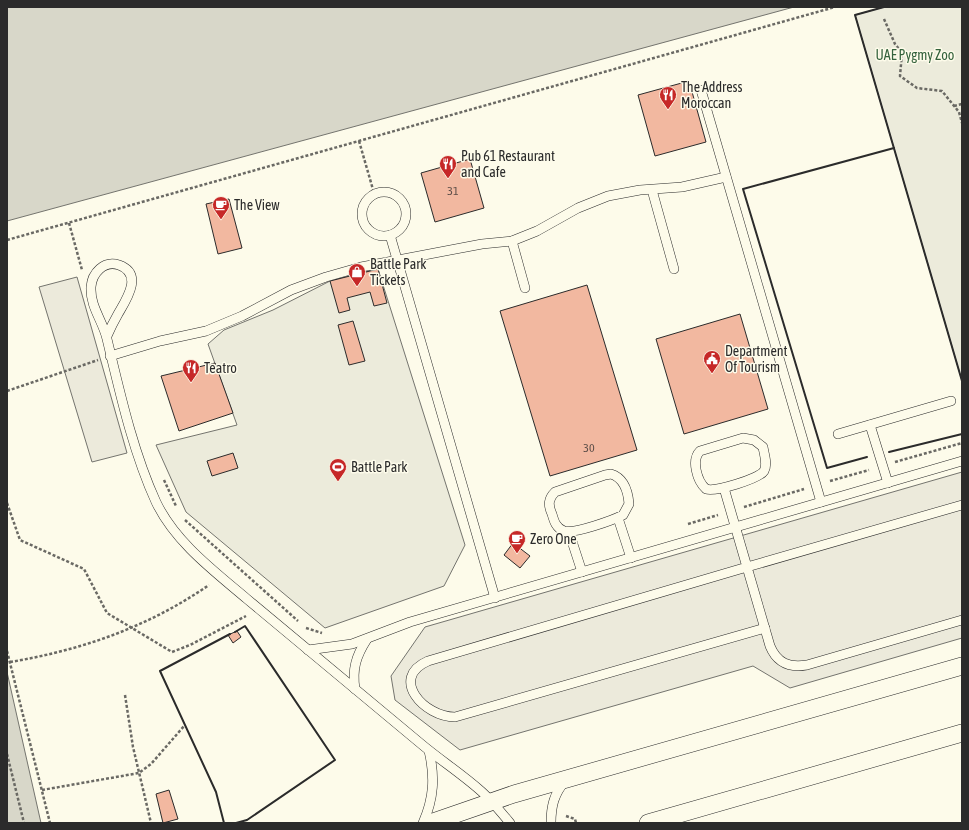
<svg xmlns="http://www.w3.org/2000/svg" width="969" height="830" font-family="'Asap Condensed',sans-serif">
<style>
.green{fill:#ecebdb;stroke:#74746e}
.parking{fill:#eceadb;stroke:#74746e}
.water{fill:#d8d7c9;stroke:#74746e}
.building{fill:#f2b8a0;stroke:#2b2b2b}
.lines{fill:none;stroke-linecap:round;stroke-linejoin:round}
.service-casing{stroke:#2b2b2b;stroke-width:10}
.minor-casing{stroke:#2b2b2b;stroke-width:18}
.path{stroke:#6a6964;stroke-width:2.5;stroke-dasharray:3 2;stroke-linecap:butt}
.service{stroke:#fdfbea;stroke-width:9}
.minor{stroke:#fdfbea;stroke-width:17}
.wall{stroke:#2b2b2b;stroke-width:2}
.labels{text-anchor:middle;stroke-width:3;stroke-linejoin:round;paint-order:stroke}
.number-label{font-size:12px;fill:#5d4e48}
.park-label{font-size:14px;fill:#34623c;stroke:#fdfbea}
.poi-label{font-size:14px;fill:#2b2b2b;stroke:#fdfbea;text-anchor:start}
</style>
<rect width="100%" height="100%" fill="#fdfbea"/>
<g class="green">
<polygon points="884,7 962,7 962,381 855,15"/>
<polygon points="378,269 465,545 444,586 325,628 186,512 156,445 237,425 208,344 224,330 273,310 330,281"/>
</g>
<g class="parking">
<polygon points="77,277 127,453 92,462 39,287"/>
<polygon points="962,472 962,638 790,688 753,666 460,750 395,700 391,676 425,627"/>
</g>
<g class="water">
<polygon points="7,7 794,7 7,221"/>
<polygon points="7,672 41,823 7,823"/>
</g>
<g class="building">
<polygon points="689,81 706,142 655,156 638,95"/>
<polygon points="470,159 484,208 435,222 421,173"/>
<polygon points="229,199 242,248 218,254 206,204"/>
<polygon points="378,269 387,303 374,306 370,292 347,298 350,310 339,313 330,281"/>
<polygon points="587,285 637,450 550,476 500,311"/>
<polygon points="740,314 768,409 684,434 656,339"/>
<polygon points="353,321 365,361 349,365 338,325"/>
<polygon points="215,363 233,413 179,431 161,376"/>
<polygon points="233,453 238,468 212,476 207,461"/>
<polygon points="513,543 530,556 520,568 504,555"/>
<polygon points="237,631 241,637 233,643 228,635"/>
<polygon points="169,790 178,819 163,823 156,794"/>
</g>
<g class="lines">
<defs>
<g id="service">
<polyline points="701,90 821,502"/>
<polyline points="652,190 674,269"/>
<circle cx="384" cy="214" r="22"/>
<polyline points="390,235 495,598"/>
<polyline points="512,241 525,288"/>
<path d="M107,336C110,329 114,321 118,314C126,300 144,274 119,265C104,260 92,273 91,287C90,307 103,321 107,339C120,393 133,452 156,502C175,542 214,571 247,599C304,647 362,695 420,743C440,760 462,774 482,792C492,801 501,812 510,823"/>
<polyline points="110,356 160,341 206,331 242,316 291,290 326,277 361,267 482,244 512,241 537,231 578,208 608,196 640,190 682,187 726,177"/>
<polyline points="870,425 888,483"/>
<polyline points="838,434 951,401"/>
<path d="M743,438L754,440L763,447C764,454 768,464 764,471C759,479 715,492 706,489C697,481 691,460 700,451Z"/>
<path d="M611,474C624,478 628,491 629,504L623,515C613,520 575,534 564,531C556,528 554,521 552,514C548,505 548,499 555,492L605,475Z"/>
<path d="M724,488L747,567L428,661C389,678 424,717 455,717L765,628"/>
<path d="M962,505L747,567L770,646C777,663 789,668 807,665L962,620"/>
<polyline points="618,518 631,558"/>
<polyline points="569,532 582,572"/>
<polyline points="308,650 352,644 410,622 962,461"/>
<path d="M355,689C352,669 356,656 367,639"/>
<path d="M423,823C434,798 435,777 429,751"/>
<path d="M551,823C551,806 554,794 565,781"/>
</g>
<g id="minor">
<polyline points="430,823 514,794 962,666"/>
<polyline points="648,823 962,733"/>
</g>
</defs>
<use href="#service" class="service-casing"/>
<use href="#minor" class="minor-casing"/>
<g class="path">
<polyline points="884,19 895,44 902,53 900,76 917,88 942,91 959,112 962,123"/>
<polyline points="954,106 962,104"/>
<polyline points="359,141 374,193"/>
<polyline points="69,223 82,270"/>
<polyline points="7,240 835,7"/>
<polyline points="7,391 98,360"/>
<polyline points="895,462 962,443"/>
<polyline points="164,480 176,506"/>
<polyline points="830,481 869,470"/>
<polyline points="7,503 20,540 84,569 107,613 172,652 190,645 246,616"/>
<polyline points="744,507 804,489"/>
<polyline points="185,520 298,621"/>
<polyline points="688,524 718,515"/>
<polyline points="306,628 322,633"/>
<polyline points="7,651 50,823"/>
<path d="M10,662C82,650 148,627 209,585"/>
<polyline points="125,695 133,747 151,823"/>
<polyline points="7,754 24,823"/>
<polyline points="42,790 139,773 151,764 185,725"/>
<polyline points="566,816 575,819 576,823"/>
</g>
<use href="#service" class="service"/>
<use href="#minor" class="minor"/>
<g class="wall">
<polyline points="884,7 855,15 962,381"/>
<polyline points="889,452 962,434"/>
<polyline points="867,457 827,468 743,189 894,148"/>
<polyline points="235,632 245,626 335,760 247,820 236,823"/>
<polyline points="224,823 216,792 160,671 230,634"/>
</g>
</g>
<defs>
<symbol id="restaurant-pin" viewBox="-11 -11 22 30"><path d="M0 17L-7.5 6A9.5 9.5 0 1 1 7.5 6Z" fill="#c62828" stroke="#fdfbea"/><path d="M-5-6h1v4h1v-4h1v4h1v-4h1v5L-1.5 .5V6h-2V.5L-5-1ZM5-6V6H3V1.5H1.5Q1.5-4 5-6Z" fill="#fff"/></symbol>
<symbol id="cafe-pin" viewBox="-11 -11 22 30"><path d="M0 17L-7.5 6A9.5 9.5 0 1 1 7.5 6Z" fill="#c62828" stroke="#fdfbea"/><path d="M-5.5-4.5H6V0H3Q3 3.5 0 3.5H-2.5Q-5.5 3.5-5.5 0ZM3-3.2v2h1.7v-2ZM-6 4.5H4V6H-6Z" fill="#fff"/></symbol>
<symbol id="shop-pin" viewBox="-11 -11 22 30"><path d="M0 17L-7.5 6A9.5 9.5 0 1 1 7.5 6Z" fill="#c62828" stroke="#fdfbea"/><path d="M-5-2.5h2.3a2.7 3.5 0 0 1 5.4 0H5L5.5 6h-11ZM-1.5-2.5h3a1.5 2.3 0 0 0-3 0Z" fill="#fff"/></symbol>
<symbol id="civic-pin" viewBox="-11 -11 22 30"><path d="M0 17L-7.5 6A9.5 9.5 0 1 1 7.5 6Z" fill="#c62828" stroke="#fdfbea"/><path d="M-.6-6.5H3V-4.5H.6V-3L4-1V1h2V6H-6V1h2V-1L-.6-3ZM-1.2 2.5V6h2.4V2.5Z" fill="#fff"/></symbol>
<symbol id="stadium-pin" viewBox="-11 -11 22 30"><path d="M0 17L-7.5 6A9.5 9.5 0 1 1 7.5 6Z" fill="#c62828" stroke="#fdfbea"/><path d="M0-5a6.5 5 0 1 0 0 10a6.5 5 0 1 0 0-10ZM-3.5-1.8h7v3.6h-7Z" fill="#fff"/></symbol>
</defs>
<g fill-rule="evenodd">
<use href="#restaurant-pin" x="658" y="85" width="20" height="27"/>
<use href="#restaurant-pin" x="438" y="154" width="20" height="27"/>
<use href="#cafe-pin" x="211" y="195" width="20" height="27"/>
<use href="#shop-pin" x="347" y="262" width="20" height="27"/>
<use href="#civic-pin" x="702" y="349" width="20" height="27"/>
<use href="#restaurant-pin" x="181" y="358" width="20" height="27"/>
<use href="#stadium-pin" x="328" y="457" width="20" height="27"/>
<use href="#cafe-pin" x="507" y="529" width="20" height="27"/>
</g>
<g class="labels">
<g class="number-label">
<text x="453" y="195">31</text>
<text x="589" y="452">30</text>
</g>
<g class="park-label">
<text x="915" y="60">UAE Pygmy Zoo</text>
</g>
<g class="poi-label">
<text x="681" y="92">The Address<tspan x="681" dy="16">Moroccan</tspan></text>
<text x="461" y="161">Pub 61 Restaurant<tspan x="461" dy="16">and Cafe</tspan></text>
<text x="234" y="210">The View</text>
<text x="370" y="269">Battle Park<tspan x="370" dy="16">Tickets</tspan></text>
<text x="725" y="356">Department<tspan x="725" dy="16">Of Tourism</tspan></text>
<text x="204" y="373">Teatro</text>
<text x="351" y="472">Battle Park</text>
<text x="530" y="544">Zero One</text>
</g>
</g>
<rect width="969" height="830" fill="none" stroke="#2b2b2b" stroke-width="16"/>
</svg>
